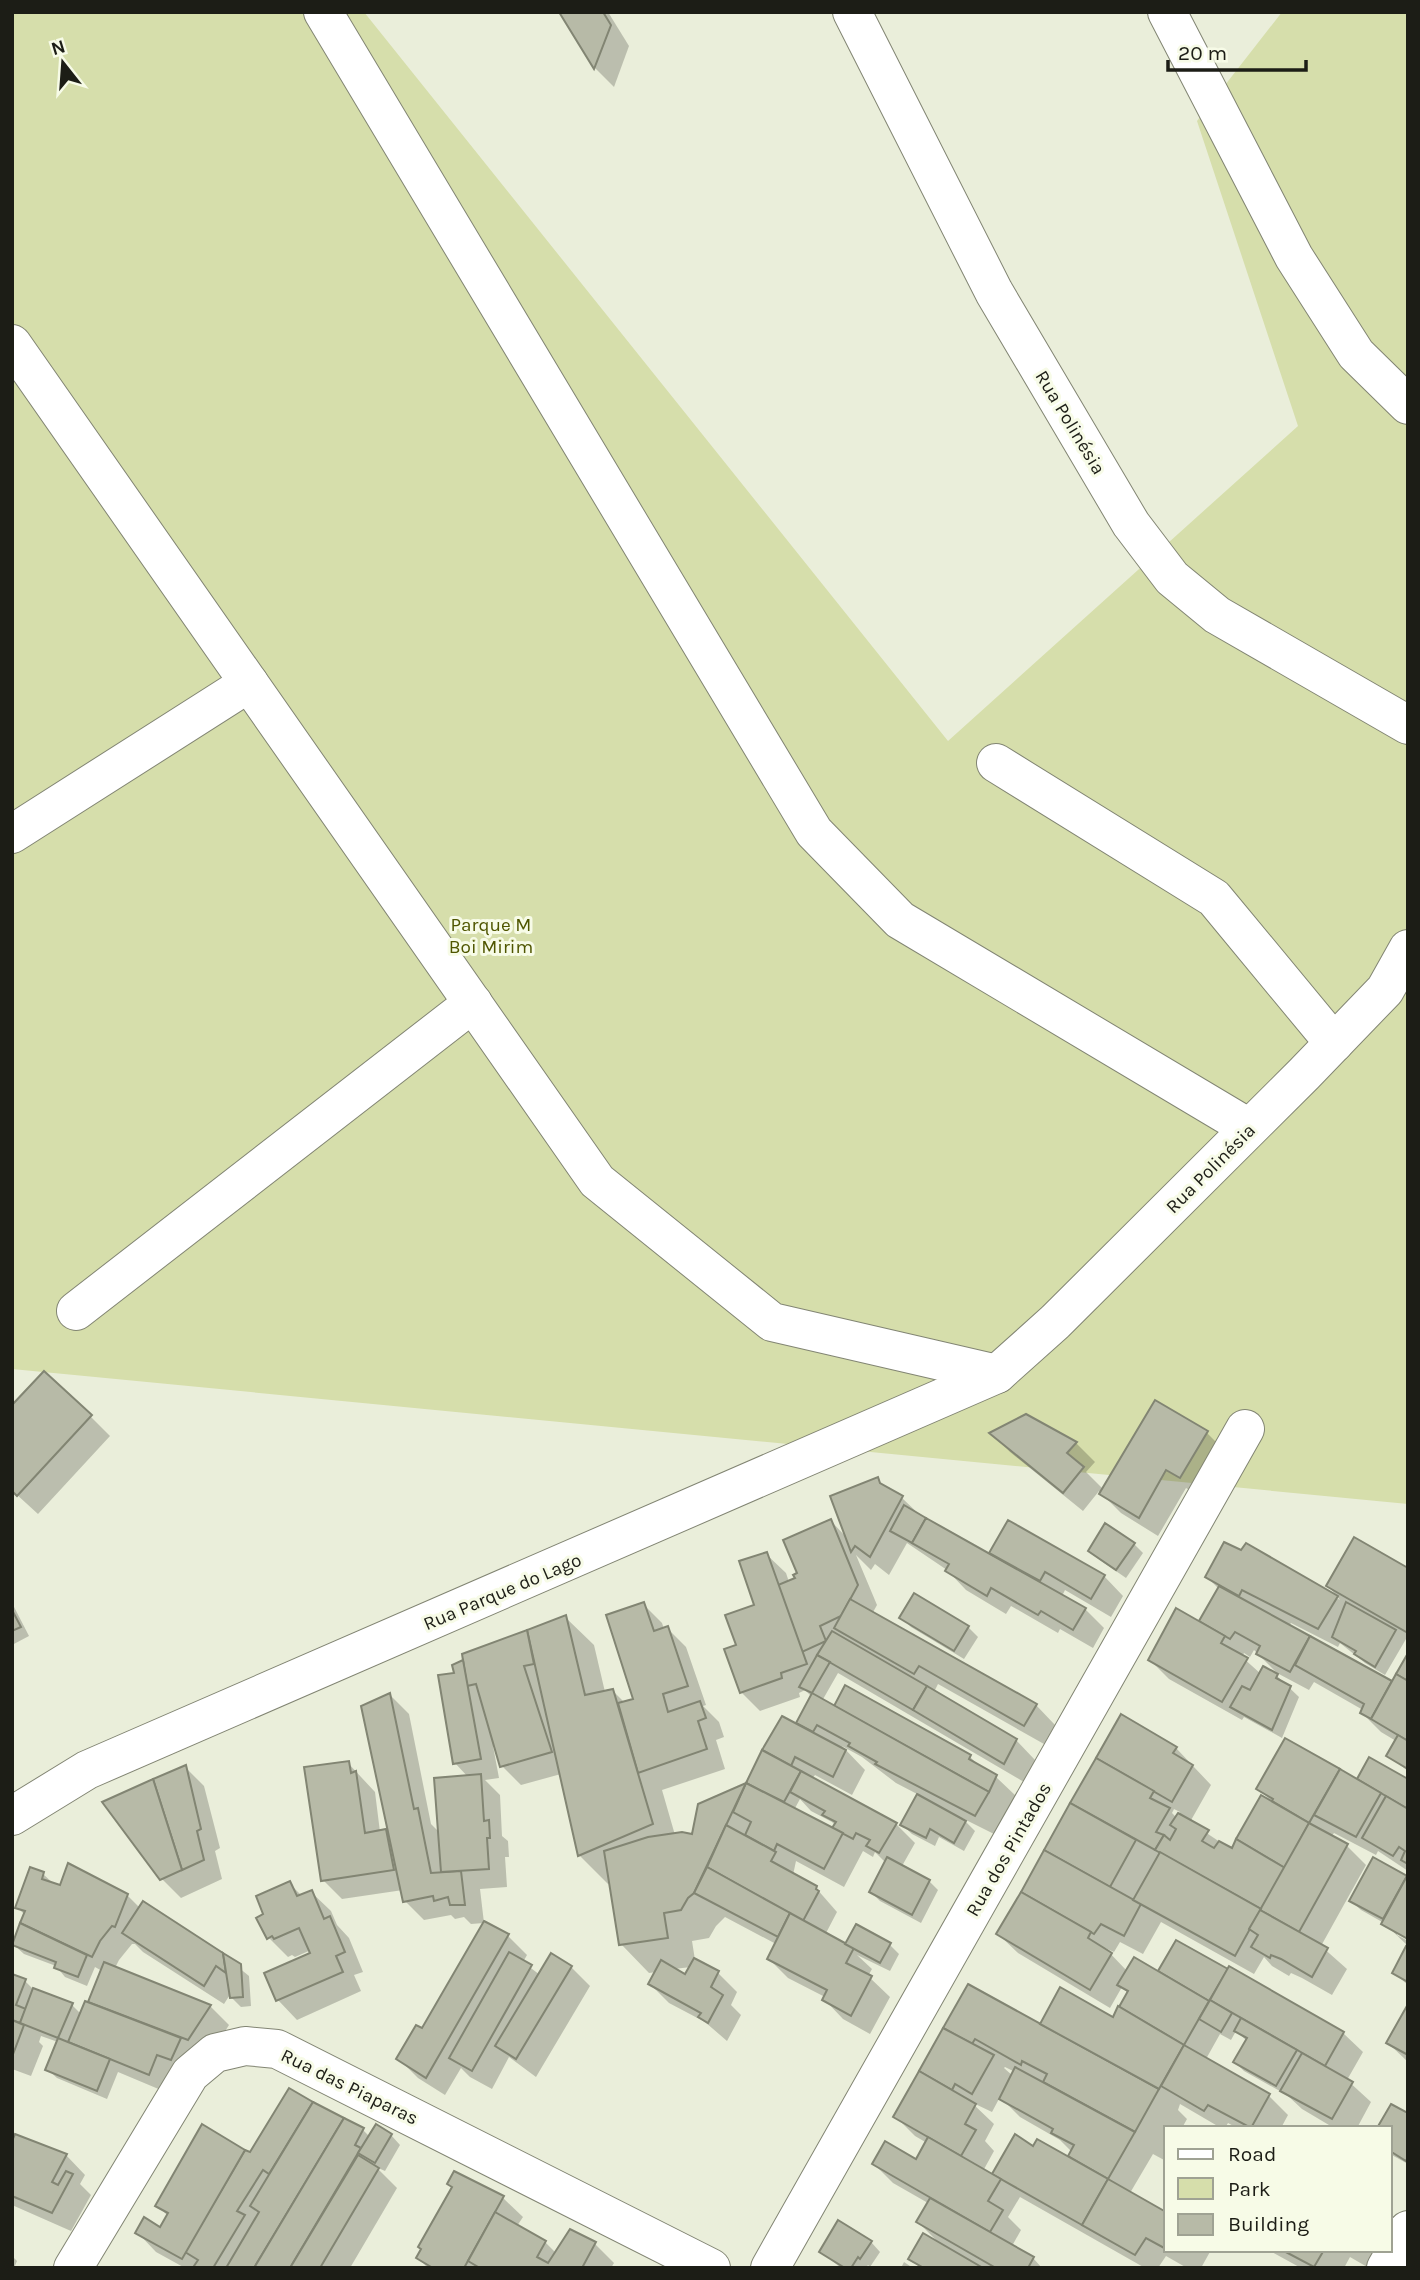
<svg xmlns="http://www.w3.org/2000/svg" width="1420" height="2280" font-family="Karla,sans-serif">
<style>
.green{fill:#d6deab}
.shadow{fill:#0003;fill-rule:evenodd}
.building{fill:#b7baa7;stroke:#828573;stroke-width:2}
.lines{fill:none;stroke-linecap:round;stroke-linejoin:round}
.minor-casing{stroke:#828573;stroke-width:40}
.minor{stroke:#fff;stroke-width:38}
.labels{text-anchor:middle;stroke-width:6;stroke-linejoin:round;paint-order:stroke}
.street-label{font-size:19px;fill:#1c1d16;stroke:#f7fbe7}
.park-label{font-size:19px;fill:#4f5600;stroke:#f7fbe7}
</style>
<rect width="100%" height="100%" fill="#eaeeda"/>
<polygon class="green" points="12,12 364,12 948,741 1298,426 1197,121 1282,12 1408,12 1408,1504 12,1369"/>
<g class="shadow">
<polygon points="561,12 608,12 629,46 614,87 595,68"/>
<polygon points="12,1408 91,1417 110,1436 38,1514 15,1493 12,1496"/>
<polygon points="992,1433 1076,1443 1095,1462 1086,1472 1104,1490 1207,1433 1226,1452 1199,1496 1186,1488 1158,1536 1121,1513 1099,1491 1083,1511 1010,1452"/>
<path d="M877,1479L888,1490L902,1498L923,1518L990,1555L1008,1523L1104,1576L1123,1596L1111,1617L1065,1590L1062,1596L1085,1609L1104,1628L1093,1648L1060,1629L1058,1633L1011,1606L1006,1614L966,1590L947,1570L907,1543L889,1575L875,1564L871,1570L856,1555L877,1605L872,1614L1036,1705L1055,1725L1044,1744L938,1684L934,1692L1016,1740L1035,1760L1024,1782L838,1673L822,1701L834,1708L846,1687L970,1757L983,1769L996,1777L1016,1796L994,1834L962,1818L975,1831L964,1851L939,1837L935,1846L912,1834L902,1825L919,1795L896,1783L862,1757L842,1746L865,1770L852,1795L815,1775L812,1779L896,1824L915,1843L902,1866L929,1881L938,1890L921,1923L880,1901L871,1892L886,1863L875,1852L873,1857L863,1851L844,1887L796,1861L793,1875L816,1888L837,1912L825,1935L846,1946L890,1945L899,1954L890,1971L857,1955L872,1969L868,1976L890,1997L870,2034L843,2019L824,1999L825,1997L788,1978L769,1959L776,1944L725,1917L716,1926L709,1938L692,1941L695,1960L718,1973L737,1992L731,2005L741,2015L727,2041L705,2022L669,2003L650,1984L657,1972L649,1973L621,1944L611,1882L608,1884L580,1856L561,1774L521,1785L502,1766L496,1746H493L499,1778L485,1780L500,1795L502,1836L508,1841L509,1857H505L507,1887L480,1889L484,1923L471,1924L464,1917L455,1919L451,1915L424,1920L405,1901L403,1890L342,1899L323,1880L348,1763L375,1792L380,1832L386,1831L391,1836L390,1695L409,1714L431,1824L439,1832L468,1777L455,1763L456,1674L465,1661L464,1656L565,1617L594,1645L605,1692L613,1691L625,1703L635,1700L643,1604L662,1623L664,1629L667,1628L686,1647L706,1705L703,1706L719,1722L724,1737L716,1740L725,1769L662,1790L675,1835L693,1837L699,1805L746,1785L754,1788L749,1782L796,1725L812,1697L805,1690L799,1693L800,1697L760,1711L741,1692L738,1646L757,1606L766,1554L786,1573L789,1582L797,1579L831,1521L847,1538ZM800,1799L811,1811L832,1822L836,1826L833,1830L794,1810ZM691,1967L686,1976L674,1969Z"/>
<polygon points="1134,1544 1143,1553 1126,1578 1100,1560 1090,1551"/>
<polygon points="1246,1545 1340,1600 1328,1586 1408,1570 1408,1640 1406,1639 1385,1675 1365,1663 1340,1643 1338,1647 1291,1623 1289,1626 1393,1683 1408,1657 1408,1771 1388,1756 1396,1741 1381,1732 1362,1713 1363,1710 1314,1682 1309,1690 1277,1673 1254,1650 1250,1657 1244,1653 1242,1657 1261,1674 1277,1676 1299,1697 1282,1738 1244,1717 1242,1720 1169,1679 1150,1660 1200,1624 1219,1589 1207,1577 1241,1553"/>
<polygon points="915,1595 968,1627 978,1637 964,1659 911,1627 902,1618"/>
<polygon points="12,1603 29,1636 12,1645"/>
<path d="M1122,1716L1176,1748L1211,1785L1190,1822L1232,1850L1271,1801L1259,1789L1286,1741L1357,1781H1408V1871L1378,1851L1376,1855L1334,1833L1331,1837L1347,1846L1366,1865L1321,1946L1347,1969L1332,1995L1302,1978L1291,1973L1289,1976L1272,1966L1264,1957L1254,1974L1161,1922L1143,1954L1120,1942L1114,1952L1105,1948L1127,1971L1167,1977L1161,1970L1228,1971L1230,1968L1343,2033L1363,2052L1347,2080L1371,2102L1357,2128H1334L1302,2109L1287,2095L1244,2071L1235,2062L1247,2041L1236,2031L1231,2040L1220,2034L1206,2059L1269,2096L1288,2115L1281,2128H1237L1228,2123L1225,2128H1221L1180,2104L1178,2110L1187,2119L1182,2128H1166V2155L1164,2160L1153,2154L1130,2193L1166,2214V2250H1211L1201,2268H1187L1166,2256L1158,2268H1145L1020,2197L1008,2217L1021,2230L1012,2246L1033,2258L1042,2268H920L910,2258L940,2244L918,2222L928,2203L893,2183L874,2164L916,2161L927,2143L915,2136L896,2117L969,1986L1041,2026L1114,2019L1129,1994L1122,1987L1110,2008L1018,1953L998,1934ZM1174,1809L1180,1812L1177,1818L1172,1813ZM1005,2067L1015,2072L1013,2076L1004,2068ZM1000,2097L1020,2117L1060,2140L1072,2152L1068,2159L1033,2149L992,2176L983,2171L994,2151L985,2141L994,2124L971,2102L992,2112Z"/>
<polygon points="185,1767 204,1786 220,1848 215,1851 222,1879 181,1898 162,1879"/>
<polygon points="1373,1860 1408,1878 1397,1935 1408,1941 1408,1985 1394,1973 1408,1946 1384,1923 1361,1910 1351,1901"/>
<polygon points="43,1874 55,1885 127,1895 140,1908 222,1954 249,1976 251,2006 241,2007 231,1997 231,1993 224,2004 143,1952 135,1944 132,1944 119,1960 115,1968 210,2006 229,2025 208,2058 168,2093 118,2072 107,2099 57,2078 47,2069 58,2042 41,2036 39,2042 43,2046 31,2076 12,2069 12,1976 25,1981 35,1991 72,2005 81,2014 89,2005 102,1971 95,1967 87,1986 65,1977 56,1966 24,1954 14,1945 25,1915 17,1907"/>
<polygon points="289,1883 302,1896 311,1892 331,1911 337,1925 349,1938 363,1972 354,1975 361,1991 297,2020 278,2000 266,1974 312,1954 311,1950 295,1957 292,1955 288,1957 269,1938 266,1915"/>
<polygon points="508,1936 527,1955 523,1962 540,1975 571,1967 590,1986 536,2077 509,2057 492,2089 470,2077 461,2068 445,2095 418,2078 399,2059"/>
<polygon points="1408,2007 1408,2062 1388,2043"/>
<polygon points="289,2091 363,2130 370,2137 391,2135 400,2145 385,2171 376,2167 397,2188 350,2268 185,2268 156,2252 137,2232 161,2229 168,2216 157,2205 251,2154"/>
<polygon points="1408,2116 1408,2164 1390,2154 1390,2128"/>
<polygon points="12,2145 66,2155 85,2175 80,2184 91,2195 71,2231 12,2205"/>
<polygon points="455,2173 503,2198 523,2217 517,2226 545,2242 557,2254 595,2244 614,2263 611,2268 428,2268 418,2258 453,2188 449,2184"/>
<polygon points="871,2242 880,2252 870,2267 868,2265 866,2268 841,2268 821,2252"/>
<polygon points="1268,2250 1381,2250 1369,2268 1350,2257 1344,2268 1301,2268"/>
<polygon points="12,2256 17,2261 14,2268 12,2268"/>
<polygon points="904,2262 913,2268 901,2268"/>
</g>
<g class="building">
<polygon points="559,12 603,12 611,25 594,69"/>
<polygon points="44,1371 92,1415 17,1496 12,1491 12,1405"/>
<polygon points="1155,1400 1208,1431 1180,1478 1166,1470 1139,1518 1099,1494"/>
<polygon points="1026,1414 1077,1442 1067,1453 1084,1467 1063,1493 989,1433"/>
<polygon points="878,1477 880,1483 903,1496 870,1557 855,1546 851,1552 830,1496"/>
<polygon points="904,1505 926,1518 912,1543 890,1531"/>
<polygon points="926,1518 1086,1608 1073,1630 1041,1611 1038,1615 991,1588 987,1596 945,1571 949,1564 912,1543"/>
<polygon points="831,1519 858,1585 841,1616 820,1626 826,1641 802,1652 778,1585 795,1578 793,1575 797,1573 783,1540"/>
<polygon points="1008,1520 1105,1575 1091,1599 1045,1572 1040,1581 989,1553"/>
<polygon points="1105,1523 1135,1543 1116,1570 1088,1551"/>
<polygon points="1354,1537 1408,1568 1408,1633 1326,1586"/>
<polygon points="1224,1542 1241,1550 1246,1543 1338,1596 1318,1629 1242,1590 1239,1596 1205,1577"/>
<polygon points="767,1552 807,1664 781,1673 782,1678 740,1693 724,1649 736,1645 725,1615 754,1605 739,1561"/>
<polygon points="1219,1586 1310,1636 1290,1672 1256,1654 1260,1646 1235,1632 1230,1639 1199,1621"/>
<polygon points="914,1593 969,1626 954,1651 899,1618"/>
<polygon points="850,1599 1037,1704 1024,1726 919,1666 914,1674 834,1628"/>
<polygon points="644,1602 654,1631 668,1626 688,1686 663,1694 668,1712 700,1701 706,1718 698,1721 707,1749 638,1773 618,1703 633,1699 606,1615"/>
<polygon points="1346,1602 1396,1630 1375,1667 1354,1654 1356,1651 1332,1637"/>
<polygon points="1176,1608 1225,1636 1221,1643 1248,1658 1222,1702 1148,1660"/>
<polygon points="12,1610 21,1627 12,1631"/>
<polygon points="566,1615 585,1695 613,1689 653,1824 578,1856 527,1630"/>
<polygon points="527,1630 534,1664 524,1666 552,1752 500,1767 476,1684 467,1686 462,1654"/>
<polygon points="832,1631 927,1686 913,1710 817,1655"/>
<polygon points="1310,1636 1392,1681 1371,1719 1360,1713 1364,1704 1295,1665"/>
<polygon points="1408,1653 1408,1681 1396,1674"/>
<polygon points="817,1655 830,1662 812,1693 799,1687"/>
<polygon points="463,1660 481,1759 453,1764 438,1675 454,1673 452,1665"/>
<polygon points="1263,1666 1278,1674 1276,1678 1291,1686 1272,1730 1230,1707 1242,1686 1250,1690"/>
<polygon points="1396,1674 1408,1681 1408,1741 1371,1719"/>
<polygon points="845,1685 971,1755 969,1759 997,1775 989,1792 834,1706"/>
<polygon points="927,1686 1017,1739 1004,1764 913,1710"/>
<polygon points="390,1693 414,1809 418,1808 431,1873 461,1871 465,1905 450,1905 448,1897 434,1901 433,1896 403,1902 361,1706"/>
<polygon points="812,1693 989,1792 975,1816 875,1764 877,1762 848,1746 850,1743 817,1725 813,1732 796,1723"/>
<polygon points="1121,1714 1177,1747 1173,1753 1193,1765 1172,1802 1096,1758"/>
<polygon points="782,1716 846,1750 833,1777 795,1757 791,1766 762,1750"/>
<polygon points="1398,1735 1408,1741 1408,1769 1386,1756"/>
<polygon points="1285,1738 1340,1769 1309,1823 1272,1801 1273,1799 1256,1789"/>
<polygon points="762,1750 801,1771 784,1802 746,1783"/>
<polygon points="1369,1757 1408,1779 1408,1809 1357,1779"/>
<polygon points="1096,1758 1154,1791 1150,1798 1170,1808 1156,1832 1164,1835 1155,1850 1070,1803"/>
<polygon points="349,1761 351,1773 356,1771 365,1833 386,1829 394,1870 321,1881 304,1767"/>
<polygon points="186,1765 201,1829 197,1831 204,1860 182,1870 153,1779"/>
<polygon points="1340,1769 1381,1793 1356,1837 1314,1815"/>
<polygon points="801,1771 897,1823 879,1853 866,1846 870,1840 856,1833 853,1839 832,1828 836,1822 822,1815 825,1811 790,1792"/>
<polygon points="481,1774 484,1821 489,1820 490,1838 487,1838 489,1869 441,1872 434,1778"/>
<polygon points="153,1779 182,1870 160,1880 102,1802"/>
<polygon points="746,1783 843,1833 824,1869 777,1844 774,1851 745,1835 751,1822 733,1812"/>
<polygon points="746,1783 694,1893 688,1898 681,1910 664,1913 668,1938 619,1945 604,1851 648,1837 682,1832 692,1834 698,1804"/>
<polygon points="917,1794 966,1821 954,1843 930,1829 926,1838 900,1825"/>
<polygon points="1261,1795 1309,1823 1285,1868 1236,1839"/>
<polygon points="1386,1796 1408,1809 1408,1864 1401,1860 1405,1851 1399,1847 1393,1856 1362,1838"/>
<polygon points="1070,1803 1136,1840 1110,1887 1044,1850"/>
<polygon points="1178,1813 1209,1830 1202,1841 1214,1848 1219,1841 1232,1848 1236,1839 1285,1868 1261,1909 1155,1850 1164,1835 1170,1840 1176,1829 1170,1825"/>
<polygon points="1309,1823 1348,1844 1299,1932 1260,1910"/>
<polygon points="726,1825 776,1852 771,1861 817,1886 816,1889 819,1891 803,1921 707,1867"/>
<polygon points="1044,1850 1141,1904 1124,1936 1101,1924 1094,1934 1021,1892"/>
<polygon points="1160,1852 1261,1909 1235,1956 1133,1900"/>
<polygon points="887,1857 930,1880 912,1915 869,1892"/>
<polygon points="1373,1857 1407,1876 1383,1919 1349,1901"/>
<polygon points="68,1863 128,1894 115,1927 112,1926 100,1941 92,1957 20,1923 25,1911 15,1908 30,1867 44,1872 42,1879 60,1885"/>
<polygon points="707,1867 790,1913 778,1937 694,1893"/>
<polygon points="1407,1876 1408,1876 1408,1939 1381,1924"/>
<polygon points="290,1881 297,1896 312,1890 324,1919 330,1916 345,1952 336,1956 343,1972 276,2001 264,1973 310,1953 299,1928 274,1939 272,1936 267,1939 256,1918 263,1914 256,1896"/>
<polygon points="1021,1892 1091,1932 1088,1938 1112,1953 1090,1990 996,1934"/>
<polygon points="143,1901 223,1953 226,1973 216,1966 204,1986 122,1933"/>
<polygon points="1260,1910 1328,1948 1312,1977 1281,1959 1271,1955 1270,1958 1251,1947 1258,1935 1249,1929"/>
<polygon points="790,1913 854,1948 846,1963 872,1976 851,2016 822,2000 827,1990 767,1959"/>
<polygon points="484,1921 509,1934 426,2078 396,2059 416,2025 422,2028"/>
<polygon points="20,1923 87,1955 78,1977 54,1968 56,1962 12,1945"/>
<polygon points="856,1924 891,1943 880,1963 845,1944"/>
<polygon points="1176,1940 1228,1969 1209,2001 1158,1971"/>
<polygon points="1406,1946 1408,1947 1408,1982 1392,1973"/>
<polygon points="509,1952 532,1965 472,2071 449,2058"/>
<polygon points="223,1953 241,1964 243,1997 230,1998"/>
<polygon points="551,1953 572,1966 516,2059 495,2046"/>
<polygon points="1134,1957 1209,2001 1184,2045 1119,2007 1128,1991 1117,1985"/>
<polygon points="694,1958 719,1971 711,1987 723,1995 708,2023 698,2017 701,2013 648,1984 661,1960 685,1974"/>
<polygon points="104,1962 211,2005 188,2040 88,2002"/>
<polygon points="1229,1966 1344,2032 1325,2066 1210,2000"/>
<polygon points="12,1974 26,1979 16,2005 26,2009 20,2023 12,2020"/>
<polygon points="968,1984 1159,2089 1135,2132 1043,2082 1047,2074 1022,2061 1021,2065 975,2039 972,2044 943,2028"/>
<polygon points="1060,1987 1113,2017 1118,2006 1184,2045 1159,2089 1040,2024"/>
<polygon points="33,1988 73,2003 58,2038 20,2023"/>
<polygon points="1210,2000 1232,2013 1221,2032 1199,2019"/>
<polygon points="85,2001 181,2038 171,2060 157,2055 149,2075 68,2042"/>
<polygon points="1408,2004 1408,2055 1386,2043"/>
<polygon points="1241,2018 1297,2050 1276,2086 1233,2062 1247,2038 1234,2031"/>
<polygon points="12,2020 24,2025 12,2057"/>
<polygon points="943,2028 994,2055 972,2094 955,2084 952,2090 919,2071"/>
<polygon points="58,2038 110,2059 97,2091 45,2070"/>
<polygon points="1184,2045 1270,2094 1251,2128 1208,2105 1204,2111 1161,2086"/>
<polygon points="1302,2053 1353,2082 1332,2119 1280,2091"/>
<polygon points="1015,2067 1135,2132 1108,2179 1068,2156 1074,2145 1051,2133 1053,2129 999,2099"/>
<polygon points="919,2071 976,2104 965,2124 976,2130 961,2156 893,2117"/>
<polygon points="289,2088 313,2102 269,2174 263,2170 237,2211 245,2215 213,2268 197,2268 194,2266 198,2260 185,2252 245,2150 250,2152"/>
<polygon points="313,2102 344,2118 254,2268 226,2268 259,2212 250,2206"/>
<polygon points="1391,2104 1408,2113 1408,2157 1406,2161 1390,2151 1390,2128 1377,2128"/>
<polygon points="344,2118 364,2128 355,2145 361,2148 290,2268 254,2268"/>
<polygon points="202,2124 245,2150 182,2259 135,2233 144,2217 160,2227 168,2213 155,2206"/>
<polygon points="376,2124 392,2134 375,2163 358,2153"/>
<polygon points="15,2134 67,2154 52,2182 58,2185 66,2171 73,2174 52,2213 12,2196 12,2141"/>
<polygon points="1015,2134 1033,2146 1037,2139 1108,2179 1082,2225 992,2174"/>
<polygon points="928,2137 1001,2179 988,2201 1003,2210 990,2232 872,2164 885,2141 916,2159"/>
<polygon points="358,2155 379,2168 320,2268 290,2268"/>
<polygon points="454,2171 504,2196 464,2268 433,2268 416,2258 421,2249 418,2247 452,2187 447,2184"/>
<polygon points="1108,2179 1166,2212 1166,2249 1146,2238 1135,2255 1082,2225"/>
<polygon points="930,2198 1034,2257 1028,2268 996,2268 916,2222"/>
<polygon points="495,2212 546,2241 537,2257 548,2263 570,2229 596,2242 582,2268 480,2268 468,2261"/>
<polygon points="838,2220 872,2241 860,2259 858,2257 851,2268 845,2268 819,2252"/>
<polygon points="923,2233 983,2268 924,2268 908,2259"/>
<polygon points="1282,2250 1324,2250 1314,2267"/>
</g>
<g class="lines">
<defs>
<g id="minor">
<polyline points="323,12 814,832 900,920 1249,1128"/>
<polyline points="852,12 994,292 1131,524 1172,578 1217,615 1408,725"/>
<polyline points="1167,12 1294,257 1356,354 1408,405"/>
<polyline points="12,344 597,1181 772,1322 997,1374"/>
<polyline points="996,763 1214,898 1334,1043"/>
<polyline points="12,834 249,683"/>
<polyline points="76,1311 473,1003"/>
<polyline points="12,1816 87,1770 997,1374 1055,1322 1304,1074 1385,990 1408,949"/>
<polyline points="73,2268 190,2074 215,2053 245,2046 277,2049 711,2268"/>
<polyline points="770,2268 1245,1429"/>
<polyline points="1386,2268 1408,2230"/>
</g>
</defs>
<use href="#minor" class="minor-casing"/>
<use href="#minor" class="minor"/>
</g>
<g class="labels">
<g class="street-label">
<text transform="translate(1071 422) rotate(59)" y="7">Rua Polinésia</text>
<text transform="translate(1210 1168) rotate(-45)" y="7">Rua Polinésia</text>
<text transform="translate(502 1591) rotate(-23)" y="7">Rua Parque do Lago</text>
<text transform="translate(1008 1849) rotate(-60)" y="7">Rua dos Pintados</text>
<text transform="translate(350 2086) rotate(26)" y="7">Rua das Piaparas</text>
</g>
<g class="park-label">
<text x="491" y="931">Parque M<tspan x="491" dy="22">Boi Mirim</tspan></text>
</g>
</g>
<rect width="1420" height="2280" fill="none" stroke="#1c1d16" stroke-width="28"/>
<rect x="1164" y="2126" width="228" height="126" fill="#f7fbe7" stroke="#9fa293" stroke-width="2"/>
<rect x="1178" y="2149" width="35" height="10" fill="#ffffff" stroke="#9fa293" stroke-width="2"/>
<text x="1228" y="2161" font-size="21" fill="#1c1d16">Road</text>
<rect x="1178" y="2178" width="35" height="21" fill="#d6deab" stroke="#9fa293" stroke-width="2"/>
<text x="1228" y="2196" font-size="21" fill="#1c1d16">Park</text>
<rect x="1178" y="2214" width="35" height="21" fill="#b7baa7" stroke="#9fa293" stroke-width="2"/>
<text x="1228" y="2231" font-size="21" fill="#1c1d16">Building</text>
<g transform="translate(63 63) rotate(343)" stroke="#f7fbe7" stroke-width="5" paint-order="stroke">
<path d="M0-5L12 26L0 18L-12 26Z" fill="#1c1d16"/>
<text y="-10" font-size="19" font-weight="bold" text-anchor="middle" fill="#1c1d16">N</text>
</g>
<path d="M1168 60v10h138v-10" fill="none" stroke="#1c1d16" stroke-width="3.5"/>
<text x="1178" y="60" font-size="21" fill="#1c1d16" stroke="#f7fbe7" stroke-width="5" paint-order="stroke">20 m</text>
</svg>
